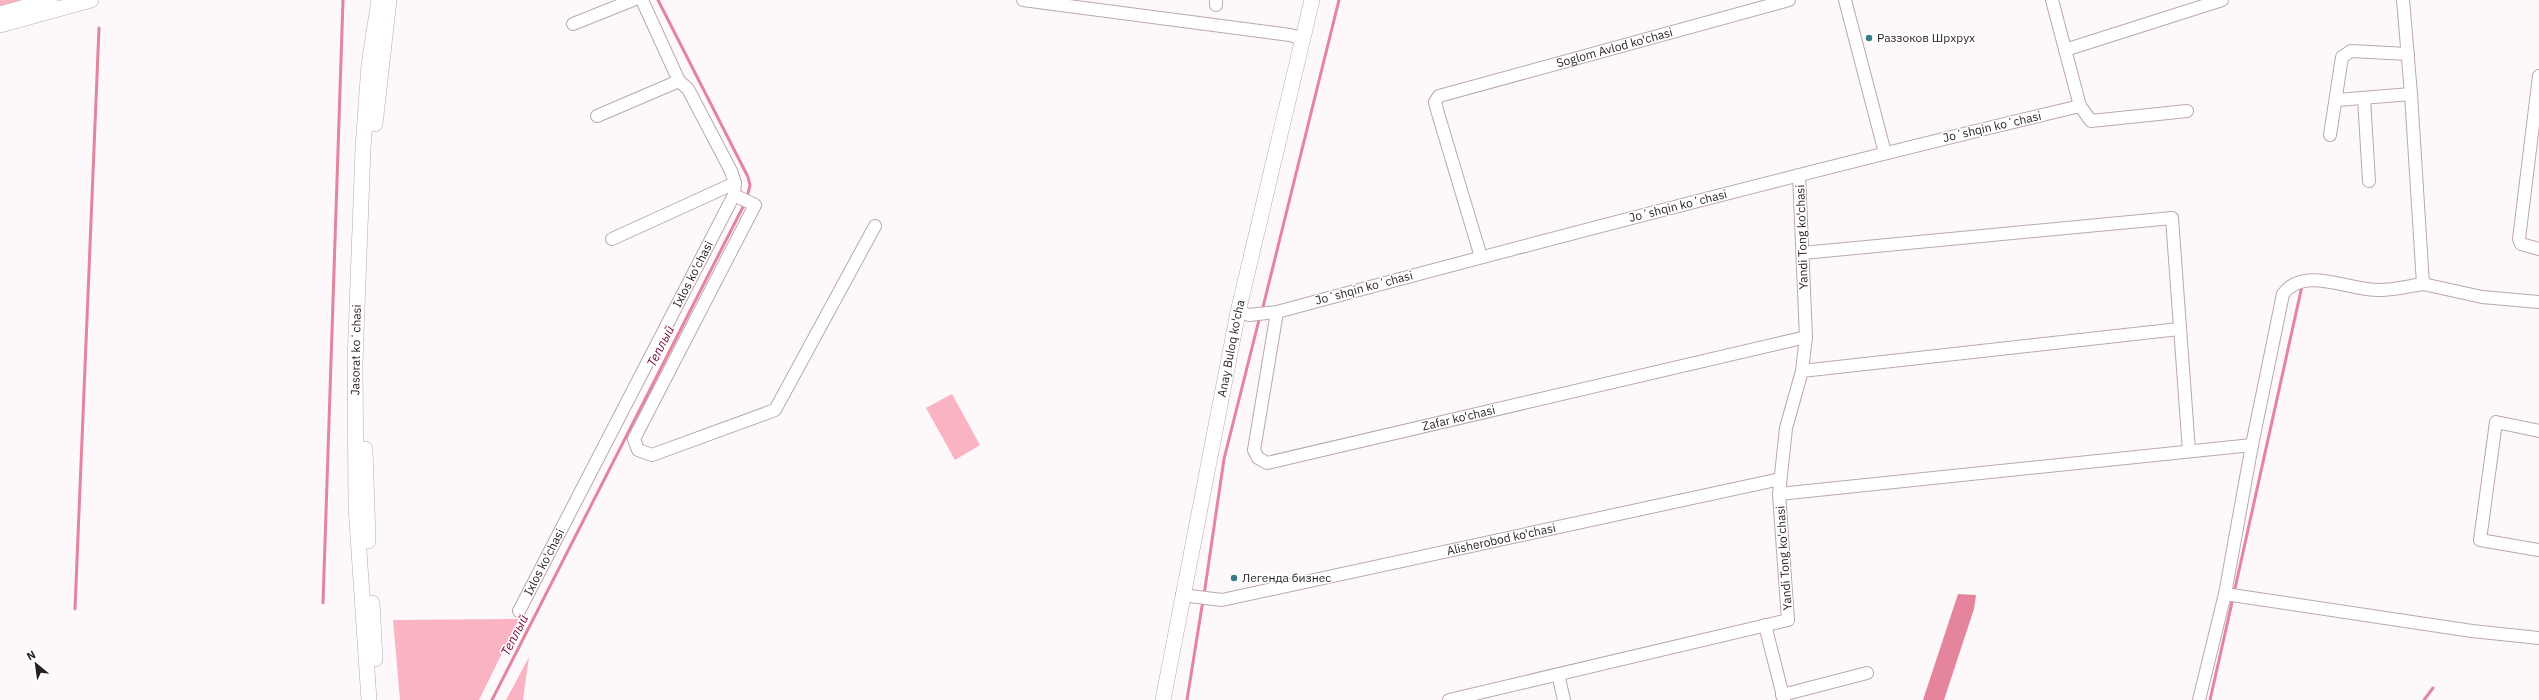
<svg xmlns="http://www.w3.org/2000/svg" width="2539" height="700" font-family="'IBM Plex Sans',sans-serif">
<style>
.green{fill:#f9b3c2}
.water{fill:#e5859d}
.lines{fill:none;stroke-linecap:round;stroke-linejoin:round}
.stream{stroke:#e5859d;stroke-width:3}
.minor-casing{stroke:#bba8ac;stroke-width:14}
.major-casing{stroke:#bba8ac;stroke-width:16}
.minor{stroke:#fff;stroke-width:12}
.major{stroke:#fff;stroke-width:15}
.poi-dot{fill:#387c8b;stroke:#fff;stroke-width:1.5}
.labels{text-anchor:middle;stroke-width:3;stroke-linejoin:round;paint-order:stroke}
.poi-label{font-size:12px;fill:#261f20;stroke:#fff;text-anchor:start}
.street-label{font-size:12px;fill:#261f20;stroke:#fff}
.water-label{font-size:13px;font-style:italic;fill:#7c0438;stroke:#fff}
</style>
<rect width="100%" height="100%" fill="#fdf9fa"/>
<g class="green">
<polygon points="0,0 29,0 0,9"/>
<polygon points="952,394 980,445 955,460 926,408"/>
<polygon points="519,619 479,700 400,700 393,620"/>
<polygon points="529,657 523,700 506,700"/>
</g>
<polygon class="water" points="1958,594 1976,595 1974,609 1944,700 1923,700"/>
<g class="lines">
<g class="stream">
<polyline points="658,0 748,177 750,185 747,198"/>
<polyline points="1262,311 1339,0"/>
<polyline points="2234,593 2302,286"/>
<polyline points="1204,595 1224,459 1260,316"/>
<polyline points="323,603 343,0"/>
<polyline points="75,609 99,28"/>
<polyline points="492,700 745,203"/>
<polyline points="1187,700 1203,600"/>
<polyline points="2210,700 2233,598"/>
<polyline points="2424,700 2433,688"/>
</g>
<defs>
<g id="minor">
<polyline points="1023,0 1290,35 1303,39"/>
<polyline points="1216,0 1216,5"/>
<polyline points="1845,0 1885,153"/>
<polyline points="2052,0 2080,106 2091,121 2187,111"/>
<polyline points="2403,0 2411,94 2423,284 2482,297 2539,302"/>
<polyline points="573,24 633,0"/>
<polyline points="2065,50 2222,0"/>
<polyline points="2539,76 2519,239 2521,244 2539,249"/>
<polyline points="2364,98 2369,181"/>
<polyline points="2337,100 2411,94"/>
<polyline points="597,116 679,81"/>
<polyline points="2330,135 2342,57 2351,51 2408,54"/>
<polyline points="734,195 755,205 634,439 638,450 652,455 775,410 875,226"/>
<polyline points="612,239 735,183"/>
<polyline points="1803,253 2172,218 2189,451"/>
<path id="s1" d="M1481,257L1437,110L1435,102L1439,96L1789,0"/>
<path d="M1238,312L1249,315L1277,312C1544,240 1811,170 2080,106"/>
<path id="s2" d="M1277,312L1254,450L1258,458L1267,463L1806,337"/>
<polyline points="1802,371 2179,329"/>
<polyline points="2539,431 2496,422 2480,540 2539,550"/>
<polyline points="1779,494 2252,445"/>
<polyline points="2225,594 2472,631 2539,638"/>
<path id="s3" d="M1182,595L1222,600L1780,479"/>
<path id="s4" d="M519,611L734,195L735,183L731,171L688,89L679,81L642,0"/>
<polyline points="1765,625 1784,700"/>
<polyline points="1558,674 1564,700"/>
<polyline points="1782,695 1867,673"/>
<polyline points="1449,700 1788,620 1779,494 1786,428 1802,371 1806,337 1799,175"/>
<path d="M2199,700L2225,594L2252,445L2283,294C2304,265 2350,291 2380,290C2394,290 2409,286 2423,284"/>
</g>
<g id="major">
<polyline points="0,14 50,0"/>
<polyline points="0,25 91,0"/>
<polyline points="375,124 389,0"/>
<polyline points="365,449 368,541"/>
<polyline points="372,603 375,659"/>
<polyline points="369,700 356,506 355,362 363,148 369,65 379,0"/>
<path id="s5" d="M1163,700L1238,312L1312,0"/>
</g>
</defs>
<use href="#minor" class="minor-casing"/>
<use href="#major" class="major-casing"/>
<use href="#minor" class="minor"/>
<use href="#major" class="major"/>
</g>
<g class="poi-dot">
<circle cx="1869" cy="38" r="4"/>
<circle cx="1234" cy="578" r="4"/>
</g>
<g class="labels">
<g class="poi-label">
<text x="1877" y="42">Раззоков Шрхрух</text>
<text x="1242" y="582">Легенда бизнес</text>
</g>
<g class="street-label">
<text dy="4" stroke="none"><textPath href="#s1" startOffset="351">Soglom Avlod ko'chasi</textPath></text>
<text transform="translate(1992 127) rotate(-13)" y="4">Joʼshqin koʼchasi</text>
<text transform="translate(1678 206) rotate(-14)" y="4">Joʼshqin koʼchasi</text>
<text transform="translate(1802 237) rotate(-92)" y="4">Yandi Tong ko'chasi</text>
<text dy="4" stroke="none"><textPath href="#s4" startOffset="379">Ixlos ko'chasi</textPath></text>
<text transform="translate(1364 288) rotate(-15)" y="4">Joʼshqin koʼchasi</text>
<text dy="4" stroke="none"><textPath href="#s5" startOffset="358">Anay Buloq ko'cha</textPath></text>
<text transform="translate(356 350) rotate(-89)" y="4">Jasorat koʻchasi</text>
<text dy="4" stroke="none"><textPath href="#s2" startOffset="356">Zafar ko'chasi</textPath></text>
<text dy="4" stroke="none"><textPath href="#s3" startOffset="326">Alisherobod ko'chasi</textPath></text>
<text transform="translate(1784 558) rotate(-94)" y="4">Yandi Tong ko'chasi</text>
<text dy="4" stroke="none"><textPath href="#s4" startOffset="55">Ixlos ko'chasi</textPath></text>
</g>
<g class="water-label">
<text transform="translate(660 346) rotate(-63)" y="5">Теплый</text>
<text transform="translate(514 635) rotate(-63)" y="5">Теплый</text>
</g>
</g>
<g transform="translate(36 664) rotate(331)" stroke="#ffffff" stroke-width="3" paint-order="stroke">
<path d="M0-3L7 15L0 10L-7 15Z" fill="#261f20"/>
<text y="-6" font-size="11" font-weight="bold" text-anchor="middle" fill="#261f20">N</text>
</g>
</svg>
